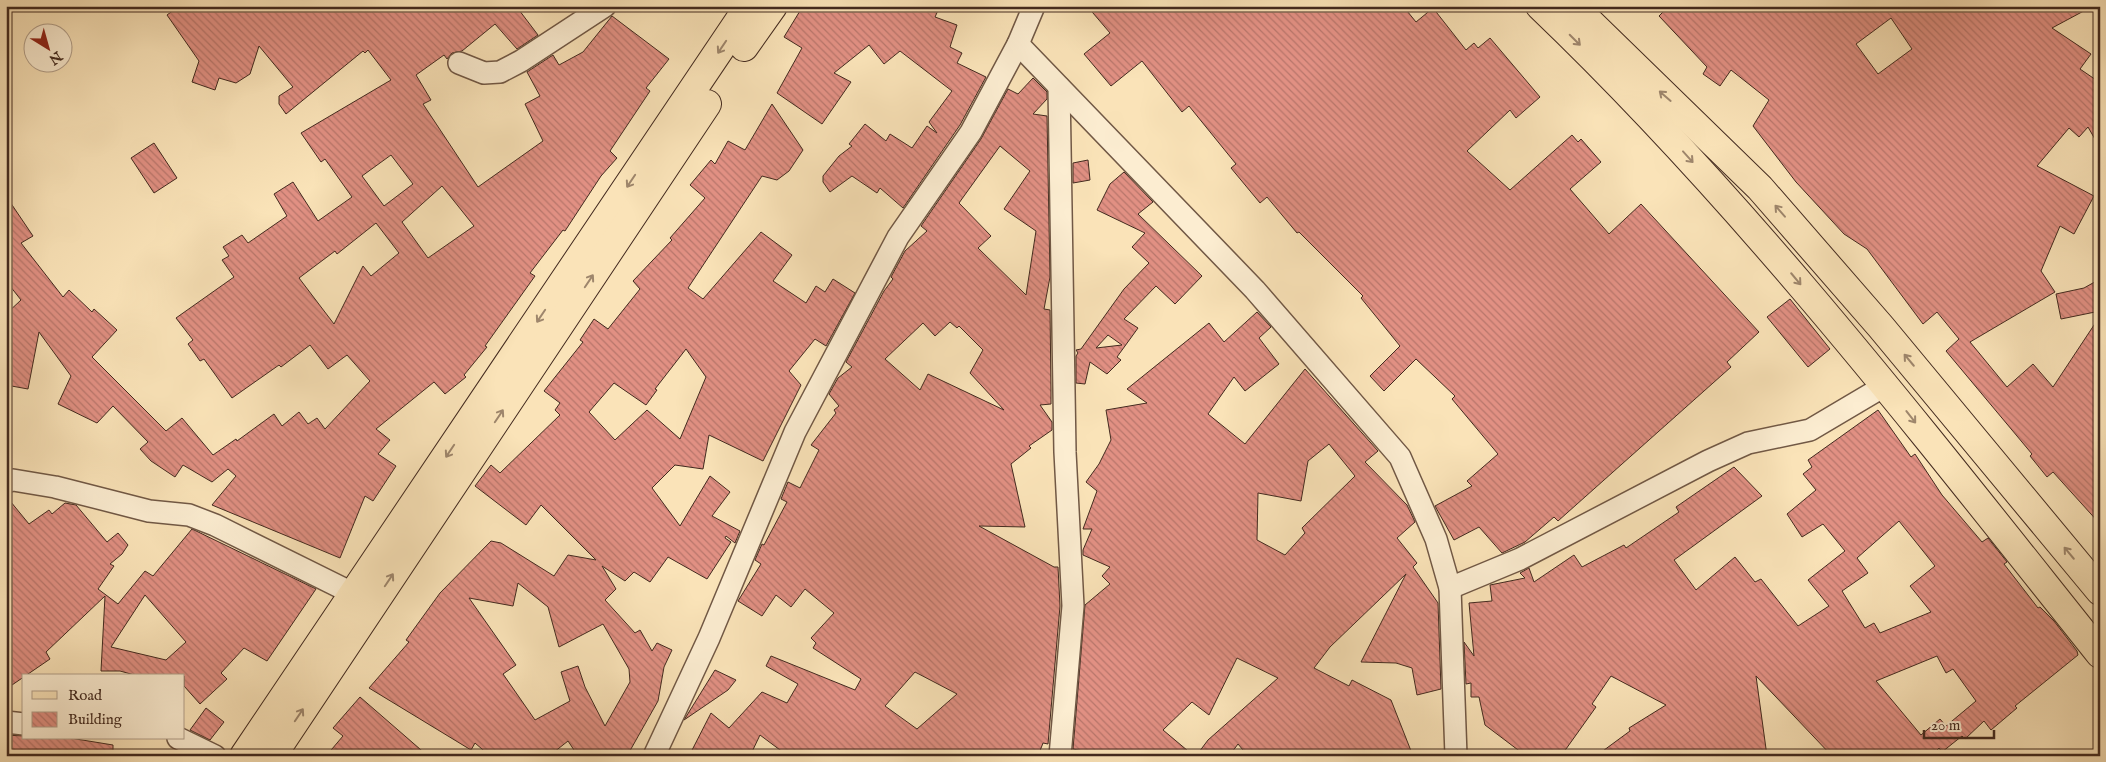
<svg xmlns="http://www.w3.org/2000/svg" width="2106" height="762" font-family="'IM FELL English',serif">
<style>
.building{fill:url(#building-back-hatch);stroke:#432a1f;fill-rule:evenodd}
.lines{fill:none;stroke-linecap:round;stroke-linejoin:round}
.minor-casing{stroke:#715845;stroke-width:24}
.primary-casing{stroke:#432a1f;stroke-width:30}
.trunk-casing{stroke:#432a1f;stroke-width:30}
.minor{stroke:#fcedd1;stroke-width:21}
.primary{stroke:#fae3b8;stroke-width:28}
.trunk{stroke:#fae3b8;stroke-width:28}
.oneway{stroke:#9e866c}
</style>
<defs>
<pattern id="building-back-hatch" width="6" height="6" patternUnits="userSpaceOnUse" patternTransform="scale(1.25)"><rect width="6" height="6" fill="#e19083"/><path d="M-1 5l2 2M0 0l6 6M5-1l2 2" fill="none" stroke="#b8766b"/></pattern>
</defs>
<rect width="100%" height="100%" fill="#fae3b8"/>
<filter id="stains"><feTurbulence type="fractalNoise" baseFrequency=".004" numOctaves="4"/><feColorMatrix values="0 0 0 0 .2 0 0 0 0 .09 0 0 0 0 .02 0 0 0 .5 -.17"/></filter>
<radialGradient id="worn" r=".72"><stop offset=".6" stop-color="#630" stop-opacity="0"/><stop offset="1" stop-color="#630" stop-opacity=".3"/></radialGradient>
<g class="building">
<path d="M179,6H516L538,35L517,49L495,24L462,51L452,53L447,59L444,55L416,75L431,100L423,104L478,187L543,141L525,104L540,96L527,72L553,55L559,65L583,52L612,16L669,59L646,88L650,91L610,151L617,158L601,176L565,231L563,230L530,273L535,276L485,346L487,347L464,375L466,377L445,394L434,382L376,429L390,440L378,454L396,466L373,501L365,496L340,558L212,505L236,476L228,469L212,482L183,465L175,477L151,461L140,449L148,442L113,406L97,423L58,404L71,376L39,332L28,389L6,385V314L21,300L6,281V196L33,236L21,243L63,297L69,290L92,312L94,309L117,330L92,357L166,431L182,418L213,455L236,439L237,441L274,414L282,426L299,412L308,424L317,418L325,429L370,381L347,355L328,369L310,345L281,367L279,365L232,398L204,359L200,361L188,344L193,340L176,318L234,277L222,260L229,256L223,247L242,235L248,243L287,216L274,194L293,182L318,221L352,197L325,159L321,162L301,133L391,80L368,50L365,53L363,51L286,114L279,104V96L293,87L259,46L250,74L236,83L219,78L215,90L192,82L199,61L167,15ZM391,155L413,184L384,206L362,176ZM442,186L474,226L428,258L402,222ZM376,223L399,253L371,276L363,266L334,324L299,278L335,251L337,254Z"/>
<polygon points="803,6 940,6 935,17 957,25 950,47 962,53 957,63 986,77 960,125 903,208 880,188 877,193 852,176 830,192 823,182 823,176 839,156 852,146 849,144 865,124 886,141 890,134 912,148 927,126 937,133 929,122 952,91 900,51 884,64 869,45 834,73 851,82 822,124 777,93 802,48 784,37"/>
<polygon points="1087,6 1403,6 1416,22 1433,8 1466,50 1474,43 1478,48 1490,38 1540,97 1516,118 1510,110 1467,151 1510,190 1572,135 1578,142 1581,139 1601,162 1570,189 1609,234 1641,204 1759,332 1727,362 1731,367 1558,521 1554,517 1525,542 1502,553 1479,527 1454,540 1435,506 1472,486 1467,481 1498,454 1452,399 1455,396 1416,359 1384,391 1370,376 1400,346 1361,298 1363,296 1299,232 1297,233 1267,197 1260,203 1231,168 1236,164 1189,106 1182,112 1142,61 1111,86 1084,54 1110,33"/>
<path d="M1669,6H2093L2052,28L2091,54L2080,69L2099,82L2094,90L2100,96V148L2088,127L2079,137L2069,128L2037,166L2094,196L2074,234L2060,226L2041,271L2055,292L1970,342L2007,387L2033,364L2053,387L2100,316V524L2053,472L2047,477L2030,456L2032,454L1946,351L1959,339L1937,312L1923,324L1867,249L1844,234L1796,182L1753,126L1769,100L1731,70L1720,86L1703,74L1707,67L1659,16ZM1891,18L1912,49L1878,74L1856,44Z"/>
<path d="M1033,78L1047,92V99L1033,114L1047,116L1050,277L1044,309L1050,310L1051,390V404L1040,405L1052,422V430L1029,446L1031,448L1011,464L1025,527L979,526L1054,567H1058L1060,606L1048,744L1043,743L1038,756H788L760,735L750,756H689L711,713L729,728L762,692L787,703L798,684L766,666L771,656L855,690L861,679L813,648L816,643L811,638L834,613L805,589L791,607L776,595L762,616L738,601L761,564L755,560L762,544L764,545L787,502L781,499L788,482L800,488L819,450L811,445L836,413L834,410L839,406L829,394L838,378L852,367L846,362L884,291L893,279L891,277L905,251L927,231L921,226L981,139L1008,89L1018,94ZM1000,146L1030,171L1004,209L1036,231L1026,295L978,248L991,236L959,203ZM950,322L957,328L959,326L983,350L970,373L1004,410L928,374L920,390L885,359L923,323L935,336ZM915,672L957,694L917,729L885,706Z"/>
<path d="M772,104L803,150L789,171L777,180L762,176L688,288L703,299L761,232L792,255L773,281L806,303L816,286L825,292L833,279L855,293L826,346L815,339L789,371L801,385L763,461L709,435L703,469L675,465L652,488L680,526L710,476L730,492L712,516L740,531L735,543L726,536L725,538L731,542L707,579L668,557L650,582L634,572L625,581L602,566L616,589L605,600L635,633L640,630L652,651L657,643L672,650L664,667L658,701L627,756H578L568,741L549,756H490L475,743L471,750L369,688L409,642L406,640L440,593L491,541L501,543L554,576L568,555L596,560L541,505L526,525L475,486L491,465L500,473L560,415L555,410L560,403L544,391L583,342L580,340L594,319L608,329L640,289L633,281L672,240L670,238L705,198L690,185L711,160L715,164L728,141L745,150ZM686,349L706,377L680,439L647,410L615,440L589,412L614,383L646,405L657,390L655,389ZM518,583L548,607L559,647L603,624L629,669L630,682L605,726L585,687L578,666L561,672L570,701L535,720L503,674L516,665L469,598L513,606Z"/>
<polygon points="154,143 177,178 154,193 131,158"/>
<polygon points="1088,160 1090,180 1073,183 1073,163"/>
<path d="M1124,172L1153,202L1138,214L1202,276L1175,304L1156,286L1124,319L1138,328L1117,357L1121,360L1107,374L1090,362L1085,384L1076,383V356L1078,353L1076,350L1081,349L1124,289L1149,263L1132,247L1145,233L1097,210L1110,184ZM1108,335L1122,345L1096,348Z"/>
<polygon points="2100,279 2100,311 2061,319 2056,294 2084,288"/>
<polygon points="1790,299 1830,349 1808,367 1767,317"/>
<path d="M1257,312L1271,327L1259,338L1279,364L1245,391L1234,377L1208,414L1245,444L1305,369L1378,451L1365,462L1407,505L1415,522L1397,538L1417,563L1413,567L1438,603L1441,689L1417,695L1412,668L1396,663L1361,662L1406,574L1330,647L1314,668L1349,686L1352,680L1391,700L1413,756H1248L1238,744L1229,756H1196L1208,740L1278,678L1237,658L1209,715L1192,702L1163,730L1194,756H1106L1073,749L1085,605L1110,584L1102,576L1110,567L1083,555V550L1092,529H1083L1097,491L1086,482L1099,464L1111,440L1106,410L1147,403L1127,389L1209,323L1224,342ZM1329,444L1355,476L1302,528L1305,533L1285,555L1257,540L1258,493L1301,501L1308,461Z"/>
<path d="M1878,410L1911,457L1915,454L1942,495L1982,542L1988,538L2007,562L2004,564L2038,608L2040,607L2054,621L2077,651L2078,655L2015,706L2017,708L1991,730L1984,721L1965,739L1962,736L1942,752L1939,748L1935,752L1938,756H1832L1756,676L1767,756H1596L1630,731L1629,728L1666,705L1611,676L1592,704L1596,707L1561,756H1526L1485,725L1479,697H1471V683L1466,684L1464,642L1474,656L1469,603L1492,601L1490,585L1525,578L1520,573L1529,568L1534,582L1574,555L1582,567L1624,545L1626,548L1679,512L1676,507L1734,467L1762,496L1674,560L1696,590L1735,557L1755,582L1761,579L1798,626L1829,606L1808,580L1845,551L1823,524L1802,537L1787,514L1816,490L1803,474L1812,467L1808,460ZM1899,521L1935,566L1910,586L1931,612L1880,633L1874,623L1865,628L1842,591L1868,573L1857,558ZM1937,656L1946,673L1953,669L1976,701L1946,726L1940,719L1921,735L1876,681Z"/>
<path d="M6,496L29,524L49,510L52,514L65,503L76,505L107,542L118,533L128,545L122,554L110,564L114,566L98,589L118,604L145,571L153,576L192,529L316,589L267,661L244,648L221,673L227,679L200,704L184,686V676H138L120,671H101L105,596L46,652L50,659L12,685L6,666ZM145,595L186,642L166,660L111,647Z"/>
<polygon points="715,670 736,680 728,690 684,720"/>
<polygon points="360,697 428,756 326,756 343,736 333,728"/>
<polygon points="206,708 224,722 210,740 190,730"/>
<polygon points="6,735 24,736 24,738 70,738 113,745 113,756 6,756"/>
</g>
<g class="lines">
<defs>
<g id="minor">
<polyline points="1018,44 1255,290 1400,457 1436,539 1450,588 1456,756"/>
<polyline points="459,63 484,73 500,72 521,61 605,6"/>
<polyline points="1059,87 1065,452 1073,606 1060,756"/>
<polyline points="6,482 13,480 55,487 149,511 189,515 215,525 354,594"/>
<polyline points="1450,588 1520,559 1708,461 1748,443 1810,430 1886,385"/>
<polyline points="6,722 24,724"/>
<polyline points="178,738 215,756"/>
<polyline points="654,756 709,638 795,432 898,237 971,132 1018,44 1034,6"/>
</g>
<g id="primary">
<path d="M1540,6C1747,204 1922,431 2100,654"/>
<polyline points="1573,6 1760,188 1881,327 2100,591"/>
</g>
<g id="trunk">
<polyline points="744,47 773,6"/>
<polyline points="244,756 749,6"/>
<polyline points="272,756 707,104"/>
</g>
</defs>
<use href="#minor" class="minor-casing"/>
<use href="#primary" class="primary-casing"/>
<use href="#trunk" class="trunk-casing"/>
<use href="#minor" class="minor"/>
<use href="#primary" class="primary"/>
<use href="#trunk" class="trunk"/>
</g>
<defs><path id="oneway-shaft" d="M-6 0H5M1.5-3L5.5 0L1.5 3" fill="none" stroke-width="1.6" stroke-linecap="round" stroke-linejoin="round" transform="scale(1.25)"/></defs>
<g class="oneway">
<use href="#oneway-shaft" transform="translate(1575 40) rotate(45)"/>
<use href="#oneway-shaft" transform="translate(722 47) rotate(124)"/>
<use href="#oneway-shaft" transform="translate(1665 96) rotate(-139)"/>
<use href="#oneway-shaft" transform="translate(1688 157) rotate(48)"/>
<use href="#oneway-shaft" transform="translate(631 181) rotate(124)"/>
<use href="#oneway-shaft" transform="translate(1780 211) rotate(-131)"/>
<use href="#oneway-shaft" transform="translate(1796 279) rotate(50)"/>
<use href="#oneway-shaft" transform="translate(589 281) rotate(-56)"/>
<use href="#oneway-shaft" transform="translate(541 316) rotate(124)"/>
<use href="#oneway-shaft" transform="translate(1909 360) rotate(-130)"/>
<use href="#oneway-shaft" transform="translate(499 416) rotate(-56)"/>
<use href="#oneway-shaft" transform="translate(1911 417) rotate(52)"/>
<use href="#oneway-shaft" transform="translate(450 451) rotate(124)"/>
<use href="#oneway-shaft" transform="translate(2069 553) rotate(-130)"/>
<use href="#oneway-shaft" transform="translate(389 580) rotate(-56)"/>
<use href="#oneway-shaft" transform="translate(299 715) rotate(-56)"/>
</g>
<rect width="2106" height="762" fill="none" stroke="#fae3b8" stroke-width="25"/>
<rect x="8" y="8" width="2091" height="747" fill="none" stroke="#432a1f" stroke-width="2.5"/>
<rect x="12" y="12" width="2081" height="737" fill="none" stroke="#432a1f"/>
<rect x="22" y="674" width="162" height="65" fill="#fcedd1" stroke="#b29f8a"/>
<rect x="32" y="691" width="25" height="8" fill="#fae3b8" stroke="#b29f8a"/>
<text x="68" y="700" font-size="15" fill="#432a1f">Road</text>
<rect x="32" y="712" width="25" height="15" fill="url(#building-back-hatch)" stroke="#b29f8a"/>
<text x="68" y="724" font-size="15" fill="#432a1f">Building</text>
<g transform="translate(48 48) rotate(143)"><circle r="24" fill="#fcedd1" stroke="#b29f8a"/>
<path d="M0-4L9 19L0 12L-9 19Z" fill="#8f2418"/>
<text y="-8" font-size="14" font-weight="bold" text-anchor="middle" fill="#432a1f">N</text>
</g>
<path d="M1924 730v8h70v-8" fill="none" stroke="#432a1f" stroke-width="2.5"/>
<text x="1931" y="730" font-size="15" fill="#432a1f" stroke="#fcedd1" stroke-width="4" paint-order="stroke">20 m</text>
<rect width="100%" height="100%" filter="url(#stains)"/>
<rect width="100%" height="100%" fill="url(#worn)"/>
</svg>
